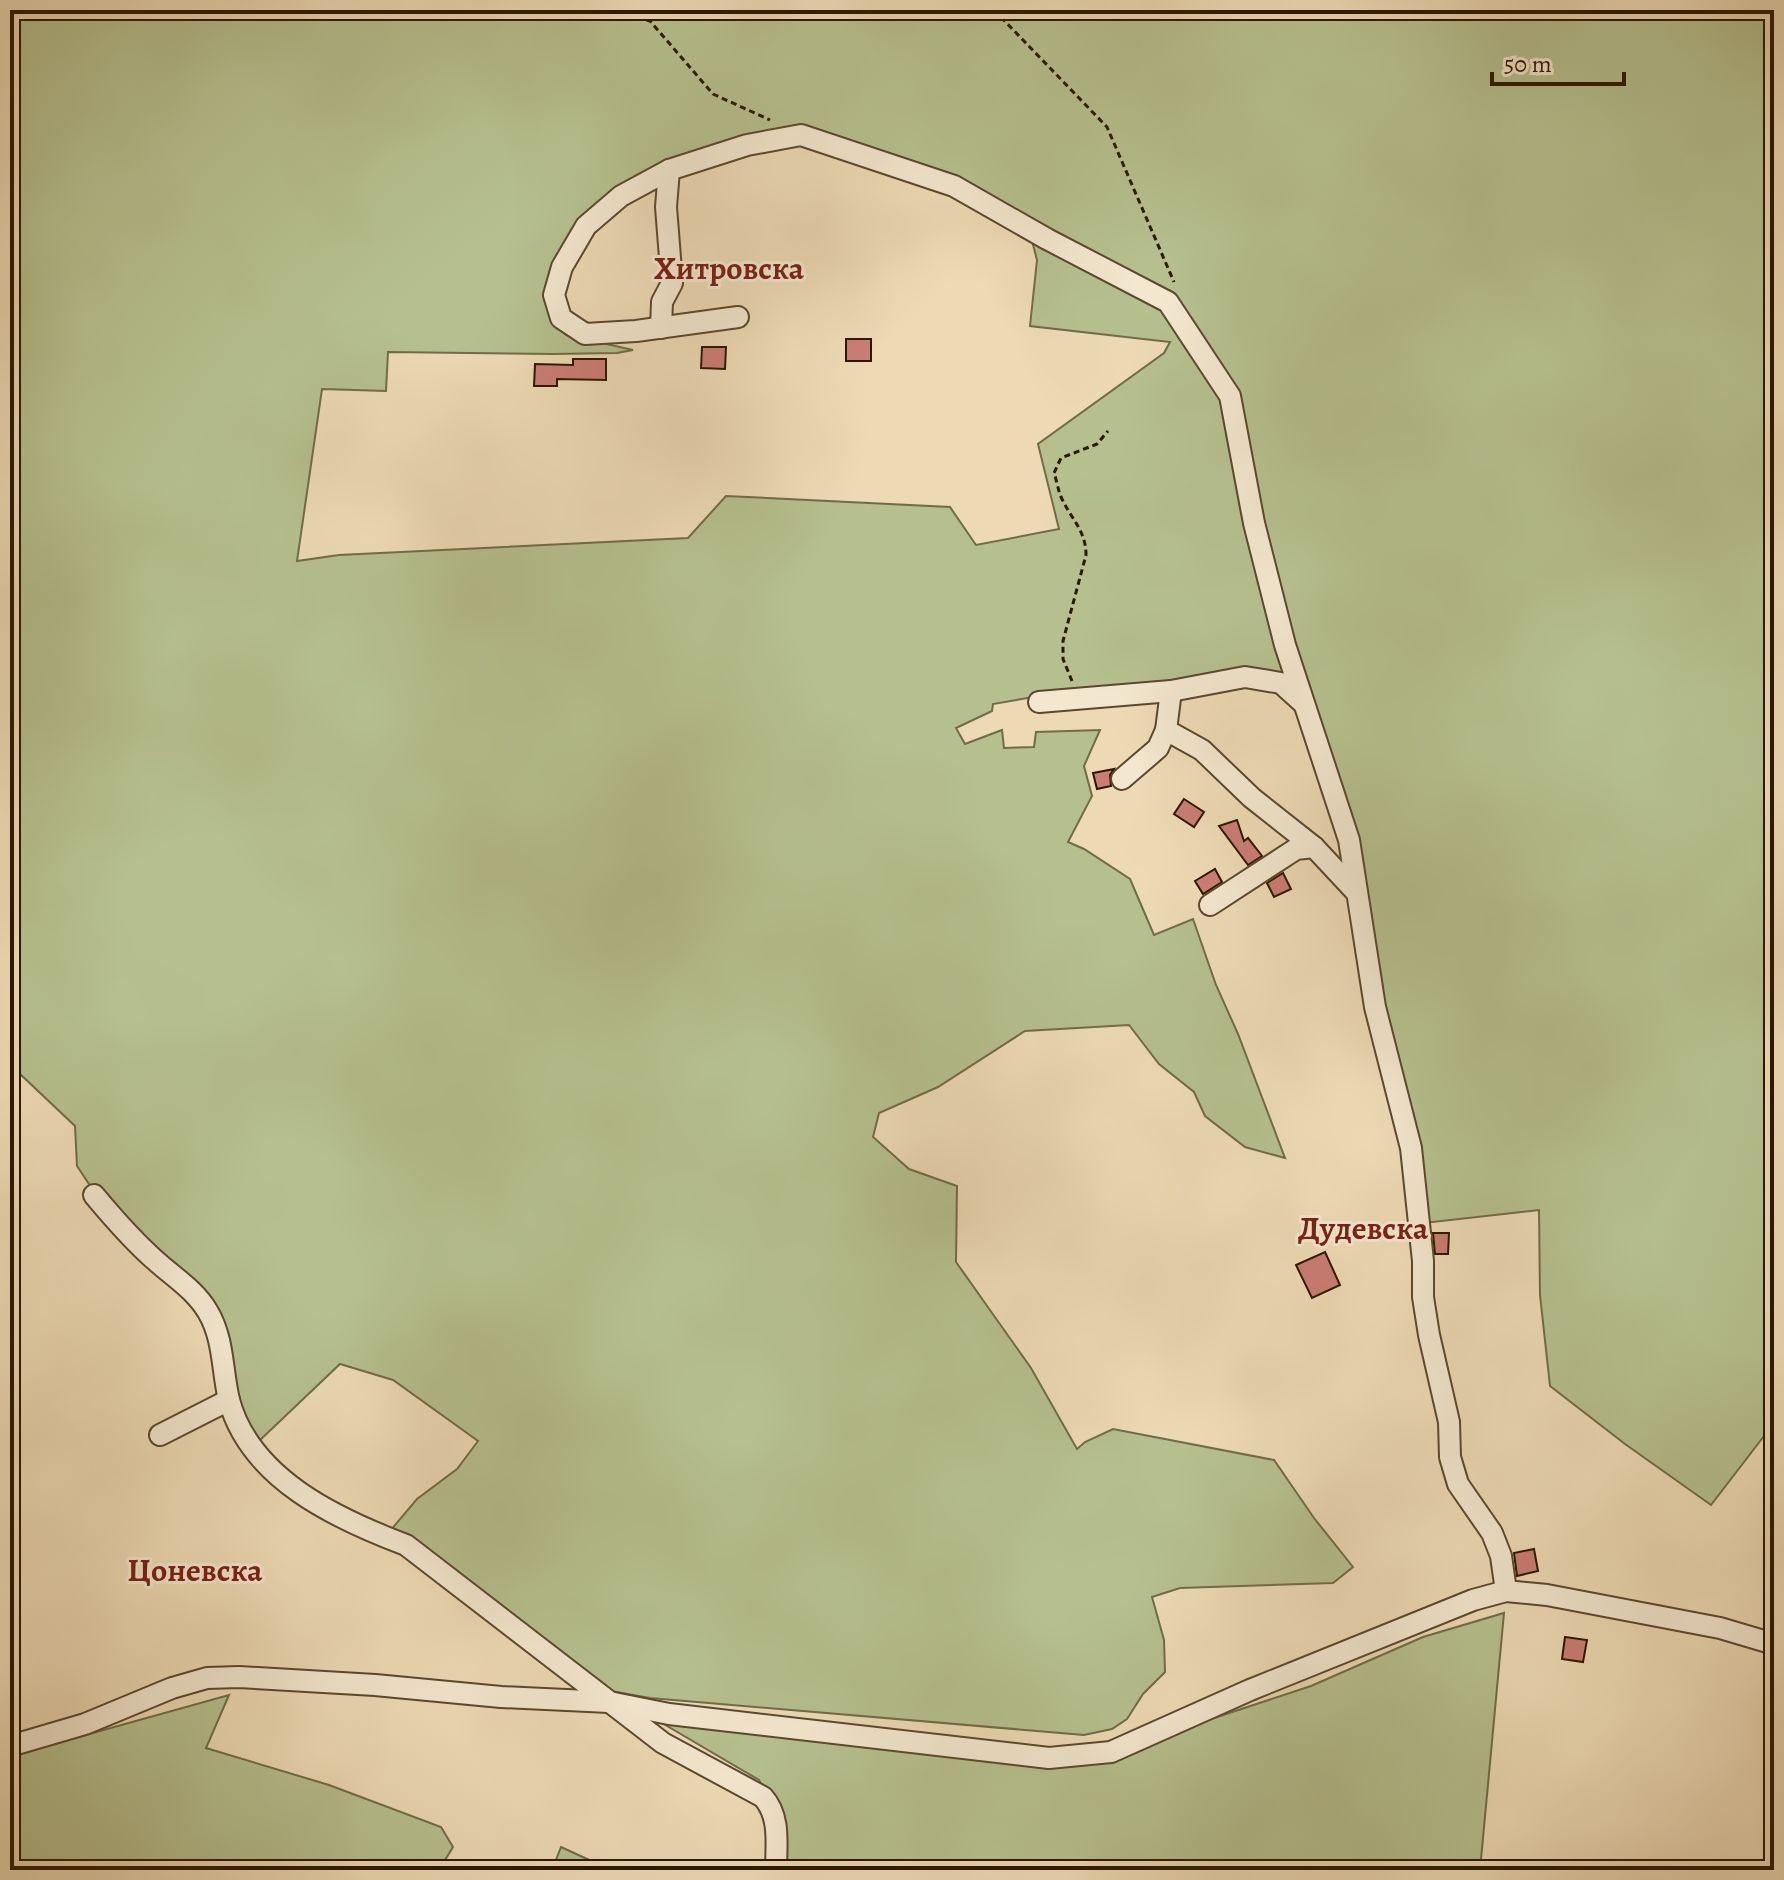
<svg xmlns="http://www.w3.org/2000/svg" width="1784" height="1880" font-family="Alegreya,serif">
<style>
.green{fill:#b6c08f;stroke:#706c48;stroke-width:2;fill-rule:evenodd}
.building{fill:#cb7d75;stroke:#2a1800;stroke-width:2}
.lines{fill:none;stroke-linecap:round;stroke-linejoin:round}
.street-casing{stroke:#5b482d;stroke-width:24}
.path{stroke:#2a1800;stroke-width:3;stroke-dasharray:6 4;stroke-linecap:butt}
.street{stroke:#f3e7cf;stroke-width:20}
.labels{text-anchor:middle;stroke-width:6;stroke-linejoin:round;paint-order:stroke}
.neighbourhood-label{font-size:32px;font-weight:bold;fill:#7a1f14;stroke:#f3e7cf}
</style>
<rect width="100%" height="100%" fill="#eddab5"/>
<filter id="stains"><feTurbulence type="fractalNoise" baseFrequency=".0025" numOctaves="4"/><feColorMatrix values="0 0 0 0 .2 0 0 0 0 .09 0 0 0 0 .02 0 0 0 .5 -.17"/></filter>
<radialGradient id="worn" r=".72"><stop offset=".6" stop-color="#630" stop-opacity="0"/><stop offset="1" stop-color="#630" stop-opacity=".3"/></radialGradient>
<g class="green">
<path d="M10,10H1774V1423L1711,1505L1625,1444L1550,1386L1540,1295L1539,1210L1424,1223L1355,867L1244,492L1239,502L1289,685L1039,696L993,704L992,711L956,728L965,744L1002,730L1004,748L1034,747L1036,732L1100,730L1084,766L1092,796L1068,842L1084,849L1130,879L1154,935L1193,919L1216,985L1238,1034L1285,1158L1245,1147L1205,1116L1194,1092L1159,1064L1129,1025L1025,1031L938,1087L879,1113L873,1137L909,1169L957,1186L956,1262L1031,1368L1077,1449L1085,1442L1113,1429L1274,1460L1314,1518L1353,1567L1333,1583L1180,1588L1152,1597L1164,1640L1165,1672L1143,1694L1127,1719L1112,1729L1084,1735L650,1698L599,1689L390,1531L417,1499L457,1469L478,1441L393,1380L340,1364L258,1442L247,1429L219,1326L105,1208L77,1166L75,1126L20,1074L10,1084ZM829,138L1030,233L1037,260L1030,326L1170,342L1164,353L1038,444L1059,529L976,545L950,507L726,496L688,538L339,555L297,561L322,389L386,391L388,352L553,354L617,353L633,350L566,335L558,315L581,233L642,182L701,156Z"/>
<polygon points="1504,1613 1480,1870 788,1870 781,1819 759,1780 662,1723 675,1718 1051,1768 1120,1749 1311,1686 1423,1637"/>
<polygon points="229,1695 206,1748 329,1785 441,1827 453,1847 439,1870 18,1870 10,1854 10,1756"/>
<polygon points="561,1847 611,1870 552,1870"/>
</g>
<g class="building">
<rect x="846" y="339" width="25" height="22"/>
<polygon points="702,347 726,347 725,369 701,368"/>
<polygon points="573,359 606,359 606,380 557,379 557,386 534,386 535,364 573,365"/>
<polygon points="1114,769 1110,775 1111,786 1097,789 1093,773"/>
<polygon points="1184,799 1204,812 1194,827 1174,814"/>
<polygon points="1237,820 1244,841 1248,838 1262,856 1248,865 1219,826"/>
<polygon points="1215,869 1222,882 1203,894 1195,881"/>
<polygon points="1283,873 1291,889 1274,897 1267,883"/>
<polygon points="1433,1233 1449,1233 1448,1254 1435,1254"/>
<polygon points="1325,1252 1340,1285 1312,1298 1296,1265"/>
<polygon points="1534,1549 1538,1571 1517,1576 1514,1553"/>
<polygon points="1565,1637 1587,1640 1583,1662 1562,1659"/>
</g>
<g class="lines">
<defs>
<g id="street">
<polyline points="738,317 636,331 585,334 561,318 554,295 562,267 586,226 621,196 669,170 747,145 801,135 954,186 1047,239 1168,302 1230,396 1254,523 1285,645 1349,840 1375,1007 1411,1148 1423,1261 1423,1297 1429,1335 1449,1422 1450,1457 1458,1484 1492,1533 1501,1556 1506,1591"/>
<polyline points="661,328 662,302 672,283 666,207 669,170"/>
<polyline points="1039,702 1171,691 1245,677 1281,683 1302,702"/>
<polyline points="1166,730 1202,750 1252,798 1314,847 1357,893"/>
<polyline points="1122,779 1158,748 1166,730 1171,691"/>
<polyline points="1210,905 1296,849 1314,847"/>
<path d="M94,1195C114,1219 133,1241 156,1261C175,1278 195,1290 208,1312C224,1339 222,1371 229,1400C250,1479 337,1519 406,1545L663,1743L763,1797C781,1817 776,1845 776,1870"/>
<polyline points="160,1435 229,1400"/>
<polyline points="10,1746 85,1724 172,1688 207,1678 239,1677 375,1685 501,1697 609,1702 669,1714 1049,1758 1111,1752 1250,1690 1473,1600 1506,1591 1547,1595 1720,1628 1774,1644"/>
</g>
</defs>
<use href="#street" class="street-casing"/>
<g class="path">
<polyline points="618,10 650,21 713,94 770,120"/>
<polyline points="994,10 1107,127 1174,282"/>
<path d="M1072,681L1063,659V641L1086,555C1086,531 1072,520 1062,499C1058,491 1057,481 1054,473L1061,458L1097,444L1108,431"/>
</g>
<use href="#street" class="street"/>
</g>
<g class="labels">
<g class="neighbourhood-label">
<text x="729" y="279">Хитровска</text>
<text x="1363" y="1239">Дудевска</text>
<text x="195" y="1581">Цоневска</text>
</g>
</g>
<rect width="1784" height="1880" fill="none" stroke="#eddab5" stroke-width="40"/>
<rect x="12" y="12" width="1760" height="1856" fill="none" stroke="#2a1800" stroke-width="4"/>
<rect x="20" y="20" width="1744" height="1840" fill="none" stroke="#2a1800" stroke-width="2"/>
<path d="M1492 72v12h132v-12" fill="none" stroke="#2a1800" stroke-width="4"/>
<text x="1504" y="72" font-size="24" fill="#2a1800" stroke="#f3e7cf" stroke-width="6" paint-order="stroke">50 m</text>
<rect width="100%" height="100%" filter="url(#stains)"/>
<rect width="100%" height="100%" fill="url(#worn)"/>
</svg>
